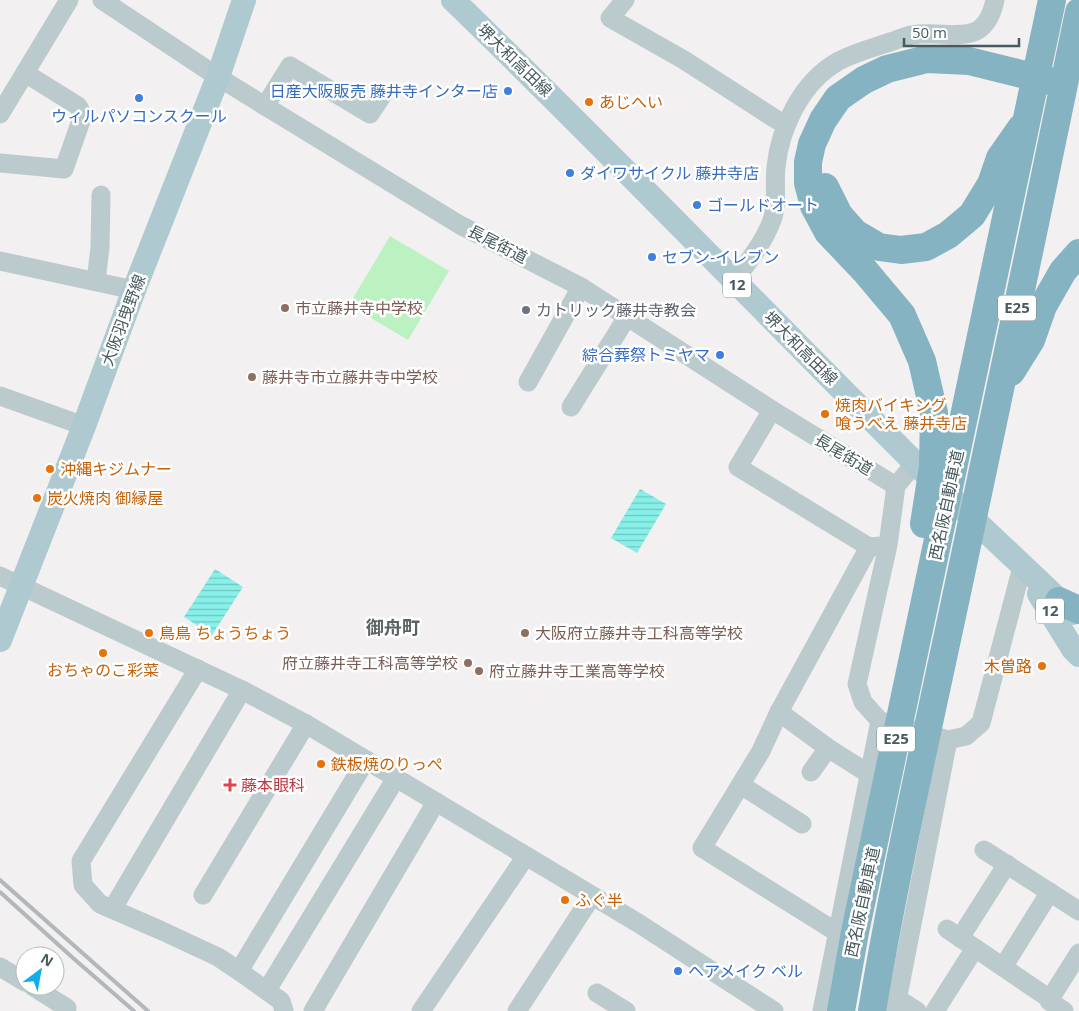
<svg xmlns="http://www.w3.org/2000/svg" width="1079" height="1011" font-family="'Open Sans','Noto Sans JP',sans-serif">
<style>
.pitch{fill:#bcf1c2}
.water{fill:url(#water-rules)}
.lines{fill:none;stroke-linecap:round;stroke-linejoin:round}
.minor{stroke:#bbcacd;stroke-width:19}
.major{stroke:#aec9d0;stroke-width:24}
.highway{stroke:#85b3c1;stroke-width:28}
.rail{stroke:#b1b7ba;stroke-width:4}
.shop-dot{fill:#3f7fe0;stroke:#fff;stroke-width:2}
.food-dot{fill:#e8710a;stroke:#fff;stroke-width:2}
.education-dot{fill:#8d6e63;stroke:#fff;stroke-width:2}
.worship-dot{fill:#6b7280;stroke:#fff;stroke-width:2}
.health-dot{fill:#e0444e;stroke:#fff;stroke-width:2}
.labels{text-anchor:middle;stroke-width:5;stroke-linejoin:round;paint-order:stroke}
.shield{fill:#fff;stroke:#7e8c8e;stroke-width:1}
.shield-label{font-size:15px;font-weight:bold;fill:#475a5e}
.street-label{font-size:16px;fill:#475a5e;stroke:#fff}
.shop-label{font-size:16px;fill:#366cbe;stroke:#fff;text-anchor:start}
.food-label{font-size:16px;fill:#c56008;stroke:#fff;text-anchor:start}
.education-label{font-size:16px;fill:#785e54;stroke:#fff;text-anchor:start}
.worship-label{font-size:16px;fill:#5b616d;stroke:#fff;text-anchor:start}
.health-label{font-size:16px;fill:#be3a42;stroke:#fff;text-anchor:start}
.neighbourhood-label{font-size:18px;font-weight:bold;fill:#5c6365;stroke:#fff}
</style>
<defs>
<pattern id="water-rules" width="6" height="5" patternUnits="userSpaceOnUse" patternTransform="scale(1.25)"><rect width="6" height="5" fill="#88f0e8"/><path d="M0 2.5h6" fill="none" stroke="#71c5bf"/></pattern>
</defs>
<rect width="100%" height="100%" fill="#f2f0f0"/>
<polygon class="pitch" points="390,236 449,271 408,340 349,305"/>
<g class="water">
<polygon points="640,489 666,504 637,553 611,538"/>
<polygon points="215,569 243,587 212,635 184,617"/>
</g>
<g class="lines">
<g class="minor">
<polyline points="102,0 218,77 265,106 460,225 581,287 772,410 896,486"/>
<polyline points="625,0 610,18 684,60 777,120 787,124"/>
<polyline points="265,106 290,66 370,114 384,93"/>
<polyline points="0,114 69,0"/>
<polyline points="0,163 64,169 83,115 78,106 25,73"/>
<polyline points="0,261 134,290"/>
<polyline points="96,281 100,248 101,195"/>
<path d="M734,282C747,262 764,243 772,220C778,204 774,184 776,167C780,128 801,83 837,62C853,53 873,48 890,42C897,40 905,36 912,35C949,28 984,52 995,0"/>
<polyline points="528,382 581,287"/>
<polyline points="0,396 84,426"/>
<polyline points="571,407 627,317"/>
<polyline points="772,410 738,467 869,547 881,546"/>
<polyline points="915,463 896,486 888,545 857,684 863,702 880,721 948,740 966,736 981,723 1022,567"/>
<polyline points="0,576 242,690 306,724 638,923 774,1011"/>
<polyline points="198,669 81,861 83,885 100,904 160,930 218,957 239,971"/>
<polyline points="779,712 828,748 869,774"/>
<polyline points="811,772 828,748"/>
<polyline points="741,785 802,824"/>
<polyline points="984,850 1079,911"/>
<polyline points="203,895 306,724"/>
<polyline points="113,908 242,690"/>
<polyline points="947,929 1050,999 1079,953"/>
<polyline points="838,933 702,848 761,751 779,712 869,547"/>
<polyline points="960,938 1007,864"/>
<polyline points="0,967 25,982"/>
<polyline points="1003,967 1050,892"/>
<polyline points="32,986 67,1008 65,1011"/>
<polyline points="267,990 396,778"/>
<polyline points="597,993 626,1011"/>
<polyline points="898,999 917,1011"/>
<polyline points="1049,1001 1064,1011"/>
<polyline points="284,1011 281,1001 239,971 366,760"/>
<polyline points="313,1011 436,802"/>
<polyline points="421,1011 526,856"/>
<polyline points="517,1011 592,896"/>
<polyline points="822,1011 880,721"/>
<polyline points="895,1011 948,740"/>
<polyline points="935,1011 975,948"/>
</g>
<g class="major">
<path d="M453,0C609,151 760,308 914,462C965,513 1020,562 1072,613"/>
<polyline points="1039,594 1073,649 1079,655"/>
<polyline points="0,640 84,426 134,290 218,77 244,0"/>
</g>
<g class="highway">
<polyline points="825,187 839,215 855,233 879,247 901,250 926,247 948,235 972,215 991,184 1000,158 1021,128"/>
<polyline points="1011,372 1031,340 1043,306 1063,271 1079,253"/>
<polyline points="924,524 933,467 934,413 922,361 902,315 865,271 828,232 814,206 808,183 808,162 812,144 823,120 838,98 864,80 887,69 927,59 969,61 1054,82"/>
<polyline points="1059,601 1079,610"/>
<polyline points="841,1011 855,932 1052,0"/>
<path d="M872,1011C897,863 931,716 962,569C1001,383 1041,198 1079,12"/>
</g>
<g class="rail">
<polyline points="0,880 148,1011"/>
<polyline points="0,892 73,958 134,1011"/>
</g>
</g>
<g class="shop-dot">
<circle cx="508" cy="91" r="5"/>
<circle cx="139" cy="98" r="5"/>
<circle cx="570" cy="173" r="5"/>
<circle cx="697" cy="205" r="5"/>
<circle cx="652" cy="257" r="5"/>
<circle cx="720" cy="355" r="5"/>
<circle cx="678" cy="971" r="5"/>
</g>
<g class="food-dot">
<circle cx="589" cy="102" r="5"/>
<circle cx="825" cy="414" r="5"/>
<circle cx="50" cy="469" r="5"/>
<circle cx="37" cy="498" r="5"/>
<circle cx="149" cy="633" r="5"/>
<circle cx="103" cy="653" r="5"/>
<circle cx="1042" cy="666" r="5"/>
<circle cx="321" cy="764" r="5"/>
<circle cx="565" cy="900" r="5"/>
</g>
<g class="education-dot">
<circle cx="285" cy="308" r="5"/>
<circle cx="252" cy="377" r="5"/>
<circle cx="525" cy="633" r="5"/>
<circle cx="468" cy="663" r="5"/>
<circle cx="479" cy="671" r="5"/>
</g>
<circle class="worship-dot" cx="526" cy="310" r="5"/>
<path class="health-dot" d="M227.5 777.5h5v5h5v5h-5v5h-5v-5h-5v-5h5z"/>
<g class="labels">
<g class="shield">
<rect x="723" y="272.5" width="28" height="25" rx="4"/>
<rect x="998" y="295.5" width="38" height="25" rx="4"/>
<rect x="1036" y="598.5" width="28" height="25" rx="4"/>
<rect x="877" y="726.5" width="38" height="25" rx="4"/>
</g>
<g class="shield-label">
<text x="737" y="290">12</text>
<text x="1017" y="313">E25</text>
<text x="1050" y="616">12</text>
<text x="896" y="744">E25</text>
</g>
<g class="street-label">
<text transform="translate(515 60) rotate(44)" y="6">堺大和高田線</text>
<text transform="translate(498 244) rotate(27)" y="6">長尾街道</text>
<text transform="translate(123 320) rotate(-69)" y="6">大阪羽曳野線</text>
<text transform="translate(801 348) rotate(45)" y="6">堺大和高田線</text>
<text transform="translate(844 454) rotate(31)" y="6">長尾街道</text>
<text transform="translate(946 505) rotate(-78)" y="6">西名阪自動車道</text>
<text transform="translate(862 902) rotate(-78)" y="6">西名阪自動車道</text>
</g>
<g class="shop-label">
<text x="498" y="97" text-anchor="end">日産大阪販売 藤井寺インター店</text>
<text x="139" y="122" text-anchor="middle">ウィルパソコンスクール</text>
<text x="580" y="179">ダイワサイクル 藤井寺店</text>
<text x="707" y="211">ゴールドオート</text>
<text x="662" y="263">セブン-イレブン</text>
<text x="710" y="361" text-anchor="end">綜合葬祭トミヤマ</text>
<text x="688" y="977">ヘアメイク ベル</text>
</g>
<g class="food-label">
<text x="599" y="108">あじへい</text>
<text x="835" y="411">焼肉バイキング<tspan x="835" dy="18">喰うべえ 藤井寺店</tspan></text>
<text x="60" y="475">沖縄キジムナー</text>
<text x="47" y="504">炭火焼肉 御縁屋</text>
<text x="159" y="639">鳥鳥 ちょうちょう</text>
<text x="1032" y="672" text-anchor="end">木曽路</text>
<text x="103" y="676" text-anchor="middle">おちゃのこ彩菜</text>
<text x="331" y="770">鉄板焼のりっぺ</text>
<text x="575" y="906">ふぐ半</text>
</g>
<g class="education-label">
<text x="295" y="314">市立藤井寺中学校</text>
<text x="262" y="383">藤井寺市立藤井寺中学校</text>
<text x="535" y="639">大阪府立藤井寺工科高等学校</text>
<text x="458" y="669" text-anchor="end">府立藤井寺工科高等学校</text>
<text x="489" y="677">府立藤井寺工業高等学校</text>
</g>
<g class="worship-label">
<text x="536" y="316">カトリック藤井寺教会</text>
</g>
<g class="health-label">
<text x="241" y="791">藤本眼科</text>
</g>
<g class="neighbourhood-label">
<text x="393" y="634">御舟町</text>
</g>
</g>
<g transform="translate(40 971) rotate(32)"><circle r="24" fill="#ffffff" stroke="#b5bdbf"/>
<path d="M0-4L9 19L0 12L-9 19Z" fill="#10afeb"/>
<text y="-8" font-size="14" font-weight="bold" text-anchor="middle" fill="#475a5e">N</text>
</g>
<path d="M904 38v8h115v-8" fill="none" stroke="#475a5e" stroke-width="2.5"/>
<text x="912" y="38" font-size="15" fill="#475a5e" stroke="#ffffff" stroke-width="4" paint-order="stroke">50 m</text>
</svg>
